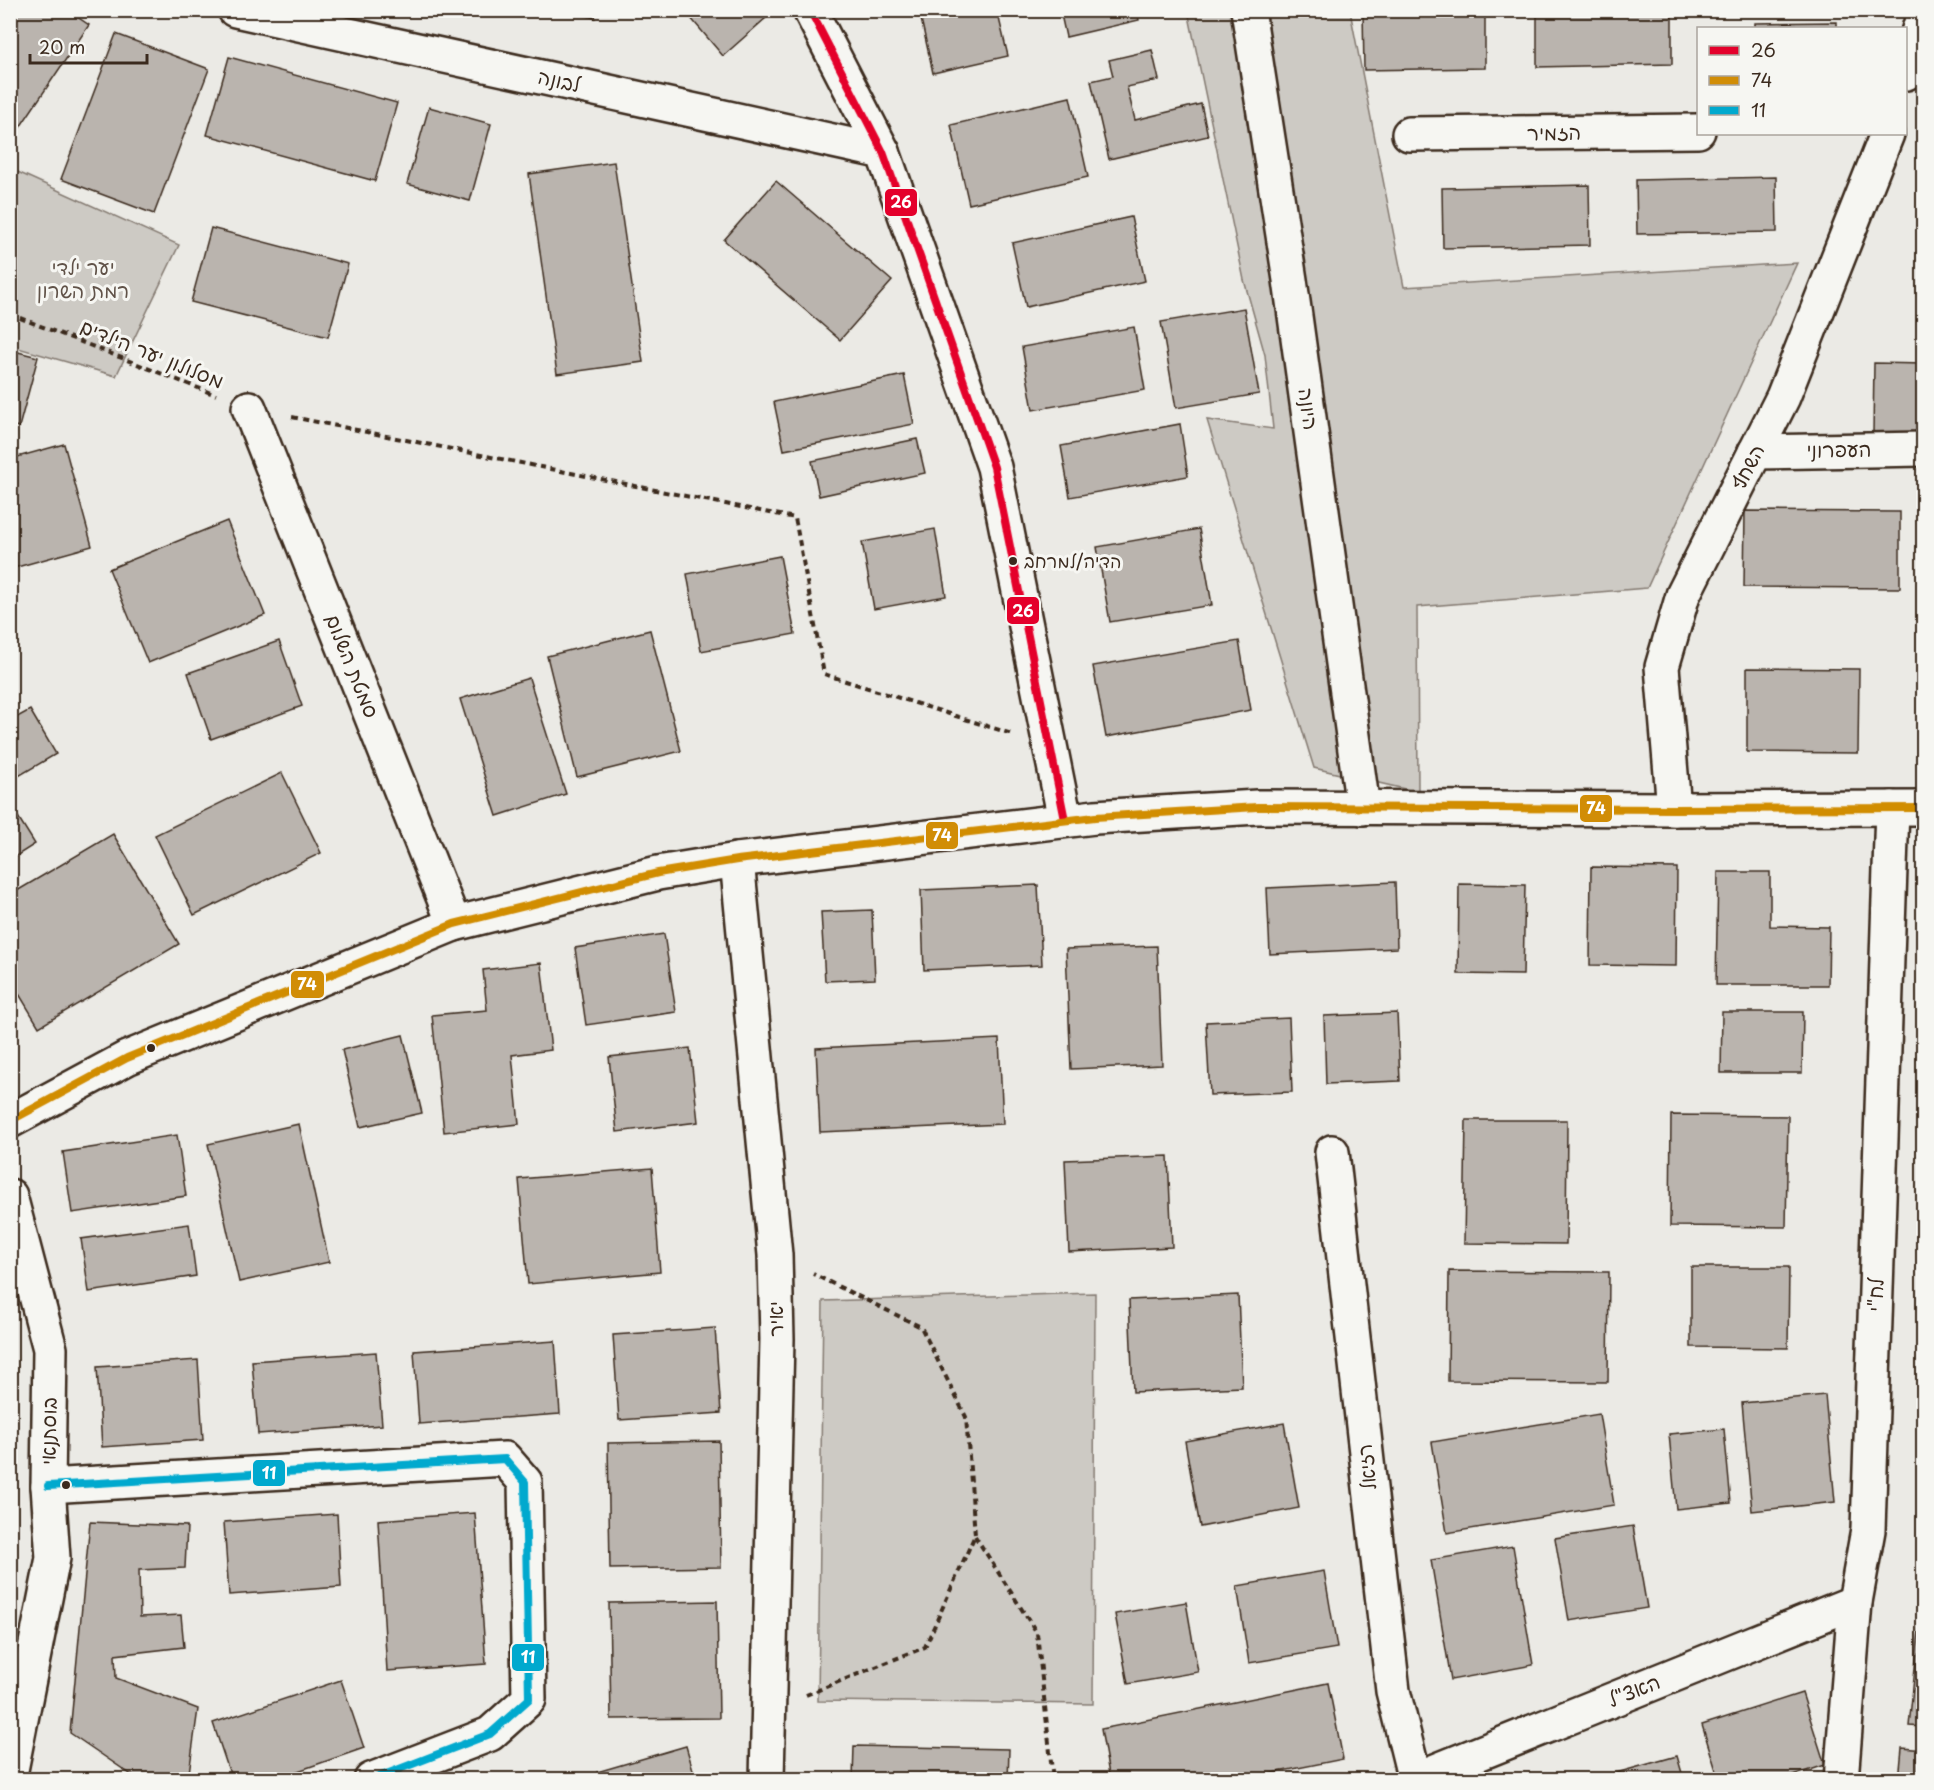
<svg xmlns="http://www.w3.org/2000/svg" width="1934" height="1790" font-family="'Playpen Sans','Playpen Sans Hebrew',sans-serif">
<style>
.green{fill:#cdcac4;stroke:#847a71;stroke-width:1.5}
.building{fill:#bab4ae;stroke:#3b2a1e;stroke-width:1.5}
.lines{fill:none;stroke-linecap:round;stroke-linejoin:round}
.street-casing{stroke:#3b2a1e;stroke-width:38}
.path{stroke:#3b2a1e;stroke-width:4;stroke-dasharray:6 4.5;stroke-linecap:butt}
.street{stroke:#f6f6f2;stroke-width:33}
.bus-1-casing{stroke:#f6f6f2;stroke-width:12}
.bus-2-casing{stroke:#f6f6f2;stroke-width:12}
.bus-3-casing{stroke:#f6f6f2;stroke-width:12}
.bus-1{stroke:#e4002b;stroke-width:8}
.bus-2{stroke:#d18d06;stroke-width:8}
.bus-3{stroke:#00a9ce;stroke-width:8}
.bus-dot{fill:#3b2a1e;stroke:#f6f6f2;stroke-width:2}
.labels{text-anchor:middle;stroke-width:6;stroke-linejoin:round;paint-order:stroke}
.bus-label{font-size:18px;fill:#3b2a1e;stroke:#f6f6f2;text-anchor:start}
.street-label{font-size:20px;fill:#3b2a1e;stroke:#f6f6f2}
.park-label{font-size:20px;fill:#605248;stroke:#f6f6f2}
.line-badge{stroke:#f6f6f2;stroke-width:2}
.badge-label{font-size:16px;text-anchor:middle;font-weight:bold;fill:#fff}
</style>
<rect width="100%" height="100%" fill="#ebeae5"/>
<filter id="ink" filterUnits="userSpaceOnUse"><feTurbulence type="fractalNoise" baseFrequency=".0167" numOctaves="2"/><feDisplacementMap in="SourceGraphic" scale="12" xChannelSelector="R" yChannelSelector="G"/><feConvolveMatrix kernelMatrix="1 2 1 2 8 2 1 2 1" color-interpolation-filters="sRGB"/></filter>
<g filter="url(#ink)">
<g class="green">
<polygon points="1188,11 1350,11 1404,287 1797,263 1647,588 1417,607 1418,792 1314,768 1207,420 1273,429 1265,355 1244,280"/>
<polygon points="11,169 179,245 116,376 11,346"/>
<polygon points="1095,1293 1093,1704 818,1701 823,1301"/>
</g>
<g class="building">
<polygon points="10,10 67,10 89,25 10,142"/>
<polygon points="563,10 596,10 595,18"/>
<polygon points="684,10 775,10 723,56"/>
<polygon points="919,10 997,10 1008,56 933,73"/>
<polygon points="1060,10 1137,10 1139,20 1066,37"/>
<polygon points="1363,10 1485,10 1485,68 1364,70"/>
<polygon points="1537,10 1672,10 1672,64 1537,67"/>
<polygon points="1837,22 1837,28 1755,28 1755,23"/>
<polygon points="116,34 209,69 154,214 61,179"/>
<polygon points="1152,50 1159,80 1127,87 1135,120 1201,104 1208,136 1109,159 1091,81 1113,76 1109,60"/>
<polygon points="229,57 397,103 375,181 207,135"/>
<polygon points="1070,97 1088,177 969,204 951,125"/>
<polygon points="429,107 491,124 470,201 407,184"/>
<polygon points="614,162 643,362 557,374 529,174"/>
<polygon points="1776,177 1777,232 1637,234 1636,180"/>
<polygon points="776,181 892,281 840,340 724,240"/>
<polygon points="1589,185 1590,245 1443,248 1442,188"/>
<polygon points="1131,217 1145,281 1026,307 1012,243"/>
<polygon points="211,228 348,264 328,337 191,302"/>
<polygon points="1244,308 1259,394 1176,408 1161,322"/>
<polygon points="1134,327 1145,390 1033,410 1022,347"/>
<polygon points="10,350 38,357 19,427 10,425"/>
<polygon points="1874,363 1924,364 1924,435 1873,435"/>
<polygon points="904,375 914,424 784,450 774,402"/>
<polygon points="1180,424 1188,476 1070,497 1061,446"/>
<polygon points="917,439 925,473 819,496 812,461"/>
<polygon points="64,444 92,546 10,569 10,459"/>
<polygon points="1745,511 1900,512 1900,588 1744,587"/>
<polygon points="227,521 265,615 148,663 109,569"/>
<polygon points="935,529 946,596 874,609 862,542"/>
<polygon points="1199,529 1212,605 1110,622 1097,547"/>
<polygon points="780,556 795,634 701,651 687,574"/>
<polygon points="650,630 681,751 577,777 547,656"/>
<polygon points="279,641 302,706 211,739 188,673"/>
<polygon points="1239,641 1251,710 1106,737 1093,666"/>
<polygon points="1747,668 1859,669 1858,753 1747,752"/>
<polygon points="529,678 566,794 497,816 460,699"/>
<polygon points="30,710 56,754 10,781 10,721"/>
<polygon points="282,773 321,853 194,915 155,835"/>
<polygon points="10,804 35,844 10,860"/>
<polygon points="113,834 179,944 39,1027 10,979 10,895"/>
<polygon points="1591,867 1677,868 1676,966 1590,965"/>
<polygon points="1718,872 1770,872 1770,926 1829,927 1828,985 1716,985"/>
<polygon points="1395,882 1397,948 1270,954 1267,888"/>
<polygon points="1459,884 1525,885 1523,975 1458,974"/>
<polygon points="1038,885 1042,965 924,970 921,890"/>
<polygon points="872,910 875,979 825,981 821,912"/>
<polygon points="664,934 676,1012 586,1025 575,948"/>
<polygon points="1157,946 1162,1065 1071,1069 1066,949"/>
<polygon points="541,963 551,1050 512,1055 519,1124 444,1132 432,1015 487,1010 483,970"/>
<polygon points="1722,1012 1803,1012 1802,1073 1721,1073"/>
<polygon points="1397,1013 1400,1081 1326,1084 1324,1016"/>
<polygon points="1289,1018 1292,1092 1210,1095 1206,1022"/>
<polygon points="403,1035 422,1113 360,1127 342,1050"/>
<polygon points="999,1039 1003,1124 820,1132 816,1048"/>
<polygon points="690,1048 698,1122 617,1132 609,1057"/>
<polygon points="1671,1115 1788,1116 1786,1227 1670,1226"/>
<polygon points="1466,1120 1567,1120 1566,1244 1464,1243"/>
<polygon points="299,1124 329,1262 239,1282 208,1144"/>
<polygon points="177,1135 186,1196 72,1213 63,1152"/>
<polygon points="1168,1156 1172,1247 1069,1252 1065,1160"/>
<polygon points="652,1168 660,1272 528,1284 519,1179"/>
<polygon points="189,1224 196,1276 89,1292 81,1239"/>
<polygon points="1691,1267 1789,1267 1788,1348 1691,1347"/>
<polygon points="1449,1271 1609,1272 1608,1382 1448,1381"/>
<polygon points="1238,1295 1242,1387 1133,1392 1129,1300"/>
<polygon points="715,1328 721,1413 619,1420 613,1335"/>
<polygon points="555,1341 560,1414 419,1424 414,1351"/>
<polygon points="376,1352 382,1425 258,1434 252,1361"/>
<polygon points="198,1360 203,1440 102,1447 97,1367"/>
<polygon points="1825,1395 1835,1502 1752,1511 1742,1403"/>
<polygon points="1599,1414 1614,1505 1447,1533 1432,1442"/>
<polygon points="1284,1423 1299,1508 1200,1527 1185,1441"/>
<polygon points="1724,1429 1731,1503 1676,1509 1669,1434"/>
<polygon points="719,1441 721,1567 610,1569 608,1443"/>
<polygon points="475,1513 486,1664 387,1671 378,1520"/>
<polygon points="337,1514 341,1587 229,1595 224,1522"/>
<polygon points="90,1522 187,1526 185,1568 139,1570 140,1617 181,1615 184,1647 115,1655 116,1678 198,1709 188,1780 139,1780 70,1733"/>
<polygon points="1633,1526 1647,1608 1569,1621 1555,1538"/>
<polygon points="1513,1546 1533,1665 1451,1680 1431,1560"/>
<polygon points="1324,1571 1337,1648 1249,1663 1237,1586"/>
<polygon points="717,1601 719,1718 611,1719 609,1603"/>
<polygon points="1186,1602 1198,1672 1128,1684 1115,1614"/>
<polygon points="1921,1611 1924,1611 1924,1727 1909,1726"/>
<polygon points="341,1680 364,1748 272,1780 232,1780 213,1723"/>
<polygon points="1328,1683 1343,1759 1238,1780 1110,1780 1101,1729"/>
<polygon points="1802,1693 1825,1765 1781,1780 1719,1780 1702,1725"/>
<polygon points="686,1746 696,1780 599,1780 597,1772"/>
<polygon points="854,1746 1009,1749 1008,1780 853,1780"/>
<polygon points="1902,1748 1924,1750 1924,1780 1899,1780"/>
<polygon points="1677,1756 1684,1780 1591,1780"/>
</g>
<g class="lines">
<defs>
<g id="street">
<polyline points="235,10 883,152"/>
<polyline points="810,10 883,152 994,467 1065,820"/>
<polyline points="1248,10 1290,280 1363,808"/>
<polyline points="1906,73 1924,13"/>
<polyline points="1409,134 1698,131"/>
<polyline points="249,408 454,924"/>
<polyline points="1755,452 1924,449"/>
<polyline points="1674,809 1662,667 1683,595 1783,397 1887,134"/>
<polyline points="737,860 775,1255 777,1339 767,1780"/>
<polyline points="10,1121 127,1058 454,924 658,873 737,860 1095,817 1257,807 1674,809 1924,808"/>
<polyline points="1332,1152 1393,1691 1415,1780"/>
<polyline points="10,1196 50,1349 48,1486 53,1558 10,1775"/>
<polyline points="48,1486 505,1459 525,1482 529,1699 490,1734 371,1780"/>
<polyline points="1413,1780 1855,1602"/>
<polyline points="1841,1780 1855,1602 1868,1530 1892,808"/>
</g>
</defs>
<use href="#street" class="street-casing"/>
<g class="path">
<polyline points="10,314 216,395"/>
<polyline points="292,417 795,518 824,674 1012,734"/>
<polyline points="975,1536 1037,1633 1053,1780"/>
<polyline points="806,1695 925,1647 975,1535 966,1417 921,1327 813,1274"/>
</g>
<use href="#street" class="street"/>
<defs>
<polyline id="bus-1" points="810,10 883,152 994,467 1065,820"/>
<polyline id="bus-2" points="10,1121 127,1058 454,924 658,873 737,860 1095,817 1257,807 1674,809 1924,808"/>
<polyline id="bus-3" points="48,1486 505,1459 525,1482 529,1699 490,1734 371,1780"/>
</defs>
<use href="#bus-1" class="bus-1-casing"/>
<use href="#bus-2" class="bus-2-casing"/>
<use href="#bus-3" class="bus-3-casing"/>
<use href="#bus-1" class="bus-1"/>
<use href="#bus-2" class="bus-2"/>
<use href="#bus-3" class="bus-3"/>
</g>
</g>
<g class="bus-dot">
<circle cx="1013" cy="561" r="5"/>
<circle cx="151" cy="1048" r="5"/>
<circle cx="66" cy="1485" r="5"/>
</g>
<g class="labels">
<g class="bus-label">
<text x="1024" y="568">הדיה/למרחב</text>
</g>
<g class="street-label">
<text transform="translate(559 81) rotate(12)" y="7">לבונה</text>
<text transform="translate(1554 133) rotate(-1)" y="7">הזמיר</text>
<text transform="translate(152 354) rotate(22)" y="7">מסלולון יער הילדים</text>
<text transform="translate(1308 409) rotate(82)" y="7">היונה</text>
<text transform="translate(1839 450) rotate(-1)" y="7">העפרוני</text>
<text transform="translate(1748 467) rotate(-63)" y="7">השחף</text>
<text transform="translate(352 666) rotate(68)" y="7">סמטת השלום</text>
<text transform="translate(1876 1295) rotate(-88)" y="7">לח"י</text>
<text transform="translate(776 1319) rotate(-91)" y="7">יאיר</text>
<text transform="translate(49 1431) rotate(-89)" y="7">בוסתנאי</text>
<text transform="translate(1367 1467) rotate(-96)" y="7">רזיאל</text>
<text transform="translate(1634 1691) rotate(-22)" y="7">האצ"ל</text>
</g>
<g class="park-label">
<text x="83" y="275">יער ילדי<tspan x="83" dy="23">רמת השרון</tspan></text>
</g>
</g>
<g class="line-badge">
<rect x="884" y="188" width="34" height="29" rx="6" fill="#e4002b"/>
<rect x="1006" y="596" width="34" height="29" rx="6" fill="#e4002b"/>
<rect x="1579" y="794" width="34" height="29" rx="6" fill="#d18d06"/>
<rect x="925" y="821" width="34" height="29" rx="6" fill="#d18d06"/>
<rect x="290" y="970" width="35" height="29" rx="6" fill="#d18d06"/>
<rect x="252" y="1459" width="34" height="28" rx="6" fill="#00a9ce"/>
<rect x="511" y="1643" width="34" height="29" rx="6" fill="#00a9ce"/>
</g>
<g class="badge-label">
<text x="901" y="208">26</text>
<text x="1023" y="617">26</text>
<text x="1596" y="814">74</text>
<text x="942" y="841">74</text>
<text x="307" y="990">74</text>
<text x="269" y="1479">11</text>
<text x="528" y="1663">11</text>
</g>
<rect width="1934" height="1790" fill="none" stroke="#f6f6f2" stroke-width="36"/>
<rect x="18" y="18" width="1898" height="1754" fill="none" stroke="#3b2a1e" stroke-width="2" filter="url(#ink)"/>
<rect x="1697" y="27" width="210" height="108" fill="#f6f6f2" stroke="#aba49d" stroke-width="1.5"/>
<rect x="1709" y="46" width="30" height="9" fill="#e4002b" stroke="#aba49d" stroke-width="1.5"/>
<text x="1751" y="57" font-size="18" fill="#3b2a1e">26</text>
<rect x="1709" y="76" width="30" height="9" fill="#d18d06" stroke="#aba49d" stroke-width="1.5"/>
<text x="1751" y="87" font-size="18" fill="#3b2a1e">74</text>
<rect x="1709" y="106" width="30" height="9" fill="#00a9ce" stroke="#aba49d" stroke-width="1.5"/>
<text x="1751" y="117" font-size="18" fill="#3b2a1e">11</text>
<path d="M30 54v9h117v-9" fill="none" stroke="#3b2a1e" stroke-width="3"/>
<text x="39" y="54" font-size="18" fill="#3b2a1e" stroke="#f6f6f2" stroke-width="4.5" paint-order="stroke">20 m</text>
</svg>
